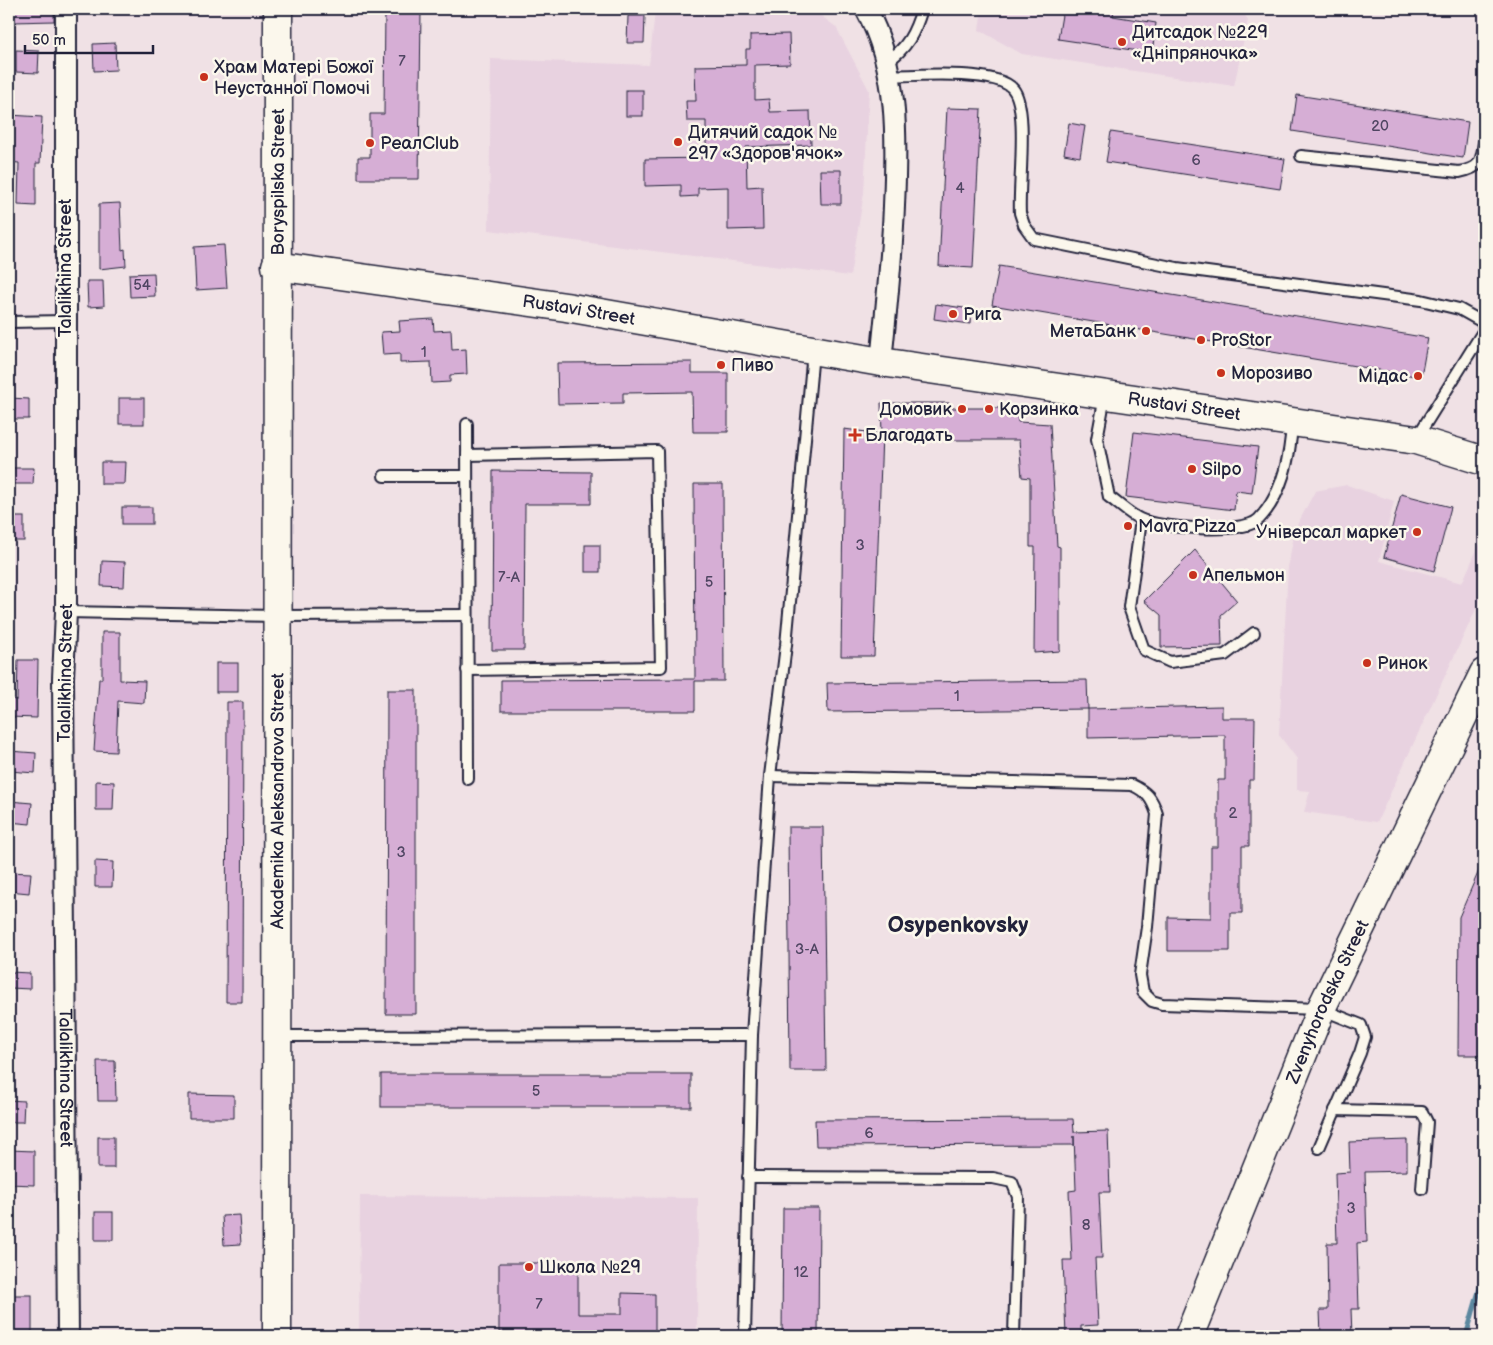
<svg xmlns="http://www.w3.org/2000/svg" width="1493" height="1345" font-family="'Balsamiq Sans',sans-serif">
<style>
.built{fill:#e8d2e0}
.lines{fill:none;stroke-linecap:round;stroke-linejoin:round}
.stream{stroke:#5b879f;stroke-width:5}
.building{fill:#d6aed5;stroke:#22223b}
.lane-casing{stroke:#22223b;stroke-width:14}
.street-casing{stroke:#22223b;stroke-width:24}
.secondary-casing{stroke:#22223b;stroke-width:31}
.lane{stroke:#fbf7ec;stroke-width:10}
.street{stroke:#fbf7ec;stroke-width:20}
.secondary{stroke:#fbf7ec;stroke-width:28}
.poi-dot{fill:#c8321e;stroke:#fbf7ec;stroke-width:2}
.labels{text-anchor:middle;stroke-width:5;stroke-linejoin:round;paint-order:stroke}
.number-label{font-size:15px;fill:#4f4562}
.poi-label{font-size:18px;fill:#22223b;stroke:#fbf7ec;text-anchor:start}
.street-label{font-size:18px;fill:#22223b;stroke:#fbf7ec}
.district-label{font-size:22px;font-weight:bold;fill:#22223b;stroke:#fbf7ec}
</style>
<rect width="100%" height="100%" fill="#f0e1e5"/>
<filter id="ink" filterUnits="userSpaceOnUse"><feTurbulence type="fractalNoise" baseFrequency=".02" numOctaves="2"/><feDisplacementMap in="SourceGraphic" scale="10" xChannelSelector="R" yChannelSelector="G"/><feConvolveMatrix kernelMatrix="1 2 1 2 8 2 1 2 1" color-interpolation-filters="sRGB"/></filter>
<g filter="url(#ink)">
<g class="built">
<polygon points="669,9 812,9 836,27 869,90 864,193 850,276 489,230 491,59 649,65 655,12"/>
<polygon points="982,9 1241,9 1248,20 1234,86 1022,54 979,30"/>
<polygon points="1347,485 1394,501 1379,561 1462,583 1479,545 1484,546 1484,592 1377,822 1304,812 1310,791 1297,790 1297,759 1279,735 1288,567 1295,529 1315,491"/>
<polygon points="360,1196 698,1198 697,1336 359,1336"/>
</g>
<g class="lines">
<polyline class="stream" points="1466,1336 1484,1274"/>
</g>
<g class="building">
<polygon points="12,9 54,9 54,21 13,22"/>
<polygon points="385,9 421,9 419,179 358,179 358,157 370,157 370,114 384,114"/>
<polygon points="1063,9 1114,9 1113,16 1156,23 1152,53 1058,39"/>
<polygon points="628,16 645,16 644,43 627,43"/>
<polygon points="789,34 790,64 755,65 755,100 769,99 770,112 810,111 811,145 746,147 747,187 762,186 763,229 728,230 728,187 698,188 698,196 681,197 681,185 645,186 645,159 706,158 706,121 687,121 686,101 696,101 695,66 746,65 746,49 750,49 750,35"/>
<polygon points="115,43 116,70 94,71 93,44"/>
<polygon points="16,50 39,51 38,73 16,72"/>
<rect x="626" y="90" width="17" height="26"/>
<polygon points="1297,95 1468,122 1463,158 1292,131"/>
<polygon points="947,108 981,109 973,268 939,266"/>
<polygon points="9,115 42,117 40,163 36,163 36,206 18,205 19,163 9,162"/>
<polygon points="1069,123 1085,126 1080,157 1064,154"/>
<polygon points="1111,132 1285,159 1280,189 1106,162"/>
<polygon points="820,170 841,170 841,204 821,204"/>
<polygon points="120,203 122,250 125,249 126,266 99,269 99,204"/>
<polygon points="224,245 227,288 196,290 194,247"/>
<polygon points="999,266 1428,338 1421,377 992,305"/>
<polygon points="154,273 155,296 130,297 129,274"/>
<polygon points="87,281 103,281 104,306 88,307"/>
<polygon points="936,304 971,309 970,324 934,319"/>
<polygon points="433,319 434,331 451,330 452,350 466,349 467,374 450,375 450,382 432,383 431,362 400,363 400,354 383,355 381,332 400,331 399,321"/>
<polygon points="692,362 692,373 728,373 728,432 693,432 692,392 623,393 623,403 558,404 557,363"/>
<polygon points="9,398 29,399 29,419 9,419"/>
<rect x="119" y="398" width="25" height="26"/>
<polygon points="881,403 949,403 950,408 1016,408 1018,422 1050,424 1057,546 1060,547 1060,651 1034,653 1035,547 1030,547 1030,478 1022,477 1019,440 951,440 950,436 882,434"/>
<polygon points="844,429 882,434 874,656 841,656"/>
<polygon points="1134,432 1258,447 1252,493 1236,491 1234,510 1126,497"/>
<polygon points="101,462 126,462 125,484 101,484"/>
<polygon points="9,468 34,468 33,484 9,484"/>
<polygon points="493,471 591,472 591,504 525,504 524,650 492,650"/>
<polygon points="694,484 723,484 724,681 695,681 695,711 501,711 501,680 695,679"/>
<polygon points="1401,494 1451,507 1434,571 1384,557"/>
<rect x="122" y="507" width="30" height="17"/>
<rect x="9" y="517" width="15" height="24"/>
<rect x="585" y="545" width="15" height="27"/>
<polygon points="1195,550 1237,601 1221,615 1222,646 1161,647 1161,615 1144,601"/>
<polygon points="102,561 125,562 124,587 101,586"/>
<polygon points="102,632 120,632 120,680 145,681 144,703 118,701 116,752 94,751 99,679 102,679"/>
<polygon points="18,660 38,660 37,718 9,717 9,699 17,700"/>
<rect x="216" y="663" width="22" height="29"/>
<polygon points="1087,680 1088,709 828,712 827,683"/>
<polygon points="387,690 416,690 416,1014 386,1014"/>
<polygon points="227,702 243,702 242,1002 226,1002"/>
<polygon points="1222,706 1222,718 1255,718 1254,780 1249,780 1249,846 1242,846 1242,913 1230,913 1230,951 1168,951 1168,917 1211,918 1211,847 1218,847 1218,780 1225,780 1225,735 1088,738 1088,709"/>
<polygon points="9,751 36,753 35,773 9,771"/>
<polygon points="96,781 114,782 113,810 96,810"/>
<polygon points="9,801 32,803 30,824 9,822"/>
<polygon points="788,827 823,827 826,1071 790,1071"/>
<polygon points="1484,859 1484,1055 1458,1055 1459,917"/>
<polygon points="95,861 113,862 112,887 95,887"/>
<polygon points="9,872 31,873 29,893 9,891"/>
<polygon points="10,972 30,973 30,989 10,988"/>
<polygon points="97,1061 115,1061 116,1101 98,1101"/>
<rect x="381" y="1074" width="310" height="33"/>
<polygon points="189,1094 234,1095 234,1118 189,1118"/>
<polygon points="9,1100 24,1101 23,1122 9,1122"/>
<polygon points="1073,1119 1074,1132 1108,1131 1110,1192 1099,1192 1102,1258 1095,1258 1098,1325 1081,1326 1081,1336 1066,1336 1063,1260 1072,1260 1069,1191 1076,1190 1074,1136 1074,1145 816,1146 815,1120"/>
<rect x="98" y="1137" width="16" height="31"/>
<polygon points="1407,1140 1407,1171 1365,1172 1367,1242 1357,1243 1359,1309 1351,1309 1352,1336 1321,1336 1320,1310 1328,1310 1327,1243 1337,1243 1335,1173 1350,1172 1349,1142"/>
<polygon points="9,1150 34,1151 34,1185 9,1184"/>
<polygon points="783,1208 819,1208 818,1336 782,1336"/>
<rect x="95" y="1212" width="18" height="28"/>
<polygon points="239,1215 241,1244 224,1245 222,1216"/>
<polygon points="499,1263 578,1263 578,1314 622,1314 622,1293 655,1294 655,1336 514,1336 514,1332 499,1332"/>
<rect x="9" y="1295" width="23" height="41"/>
</g>
<g class="lines">
<defs>
<g id="lane">
<path d="M886,62C907,49 915,32 922,9"/>
<path d="M890,76C916,75 997,69 1013,89C1029,108 1018,186 1020,213L1024,225L1034,239L1177,268L1421,300L1459,309L1484,323"/>
<path d="M1301,156L1459,172C1480,168 1481,163 1484,143"/>
<polyline points="9,322 64,321"/>
<path d="M1105,396L1097,439L1109,497C1119,504 1129,514 1140,519C1159,528 1244,535 1259,519C1283,494 1290,457 1292,424"/>
<polyline points="467,424 468,779"/>
<polyline points="1416,439 1484,330"/>
<polyline points="467,455 657,451 661,667 467,670"/>
<polyline points="384,476 467,476"/>
<polyline points="1141,520 1129,607 1144,650 1170,662 1225,655 1254,633"/>
<polyline points="66,612 278,616 467,615"/>
<path d="M770,776L1132,785C1147,792 1152,798 1157,814L1147,927L1140,975L1143,992L1152,1001L1162,1004L1321,1009L1361,1025L1365,1037L1360,1053L1319,1148"/>
<polyline points="278,1036 752,1035"/>
<polyline points="1335,1110 1422,1112 1427,1122 1422,1189"/>
<polyline points="748,1177 993,1178 1012,1182 1018,1197 1014,1336"/>
<polyline points="745,1336 752,1035 770,776 786,645 813,352"/>
</g>
<g id="street">
<path id="s1" d="M66,9V612L63,678L68,1336"/>
<path d="M866,9C899,70 897,139 894,206C892,259 886,310 881,362"/>
</g>
<g id="secondary">
<path id="s2" d="M276,266L566,307L881,362L1416,440L1484,461"/>
<path id="s3" d="M277,1336L278,9"/>
<path id="s4" d="M1189,1336L1321,1009L1484,673"/>
</g>
</defs>
<use href="#lane" class="lane-casing"/>
<use href="#street" class="street-casing"/>
<use href="#secondary" class="secondary-casing"/>
<use href="#lane" class="lane"/>
<use href="#street" class="street"/>
<use href="#secondary" class="secondary"/>
</g>
</g>
<g class="poi-dot">
<circle cx="1122" cy="42" r="5"/>
<circle cx="204" cy="77" r="5"/>
<circle cx="678" cy="142" r="5"/>
<circle cx="370" cy="143" r="5"/>
<circle cx="953" cy="314" r="5"/>
<circle cx="1146" cy="331" r="5"/>
<circle cx="1201" cy="340" r="5"/>
<circle cx="721" cy="365" r="5"/>
<circle cx="1221" cy="373" r="5"/>
<circle cx="1418" cy="376" r="5"/>
<circle cx="962" cy="409" r="5"/>
<circle cx="989" cy="409" r="5"/>
<path d="M852.5 427.5h5v5h5v5h-5v5h-5v-5h-5v-5h5z"/>
<circle cx="1192" cy="469" r="5"/>
<circle cx="1128" cy="526" r="5"/>
<circle cx="1417" cy="532" r="5"/>
<circle cx="1193" cy="575" r="5"/>
<circle cx="1367" cy="663" r="5"/>
<circle cx="529" cy="1267" r="5"/>
</g>
<g class="labels">
<g class="number-label">
<text x="402" y="66">7</text>
<text x="1380" y="131">20</text>
<text x="1196" y="165">6</text>
<text x="960" y="193">4</text>
<text x="142" y="290">54</text>
<text x="424" y="357">1</text>
<text x="860" y="550">3</text>
<text x="509" y="582">7-А</text>
<text x="709" y="587">5</text>
<text x="957" y="701">1</text>
<text x="1233" y="818">2</text>
<text x="401" y="857">3</text>
<text x="807" y="954">3-А</text>
<text x="536" y="1096">5</text>
<text x="869" y="1138">6</text>
<text x="1351" y="1213">3</text>
<text x="1086" y="1230">8</text>
<text x="801" y="1277">12</text>
<text x="539" y="1309">7</text>
</g>
<g class="poi-label">
<text x="1132" y="38">Дитсадок №229<tspan x="1132" dy="21">«Дніпряночка»</tspan></text>
<text x="214" y="73">Храм Матері Божої<tspan x="214" dy="21">Неустанної Помочі</tspan></text>
<text x="688" y="138">Дитячий садок №<tspan x="688" dy="21">297 «Здоров'ячок»</tspan></text>
<text x="380" y="149">РеалClub</text>
<text x="963" y="320">Рига</text>
<text x="1136" y="337" text-anchor="end">МетаБанк</text>
<text x="1211" y="346">ProStor</text>
<text x="731" y="371">Пиво</text>
<text x="1231" y="379">Морозиво</text>
<text x="1408" y="382" text-anchor="end">Мідас</text>
<text x="952" y="415" text-anchor="end">Домовик</text>
<text x="999" y="415">Корзинка</text>
<text x="865" y="441">Благодать</text>
<text x="1202" y="475">Silpo</text>
<text x="1138" y="532">Mavra Pizza</text>
<text x="1407" y="538" text-anchor="end">Універсал маркет</text>
<text x="1203" y="581">Апельмон</text>
<text x="1377" y="669">Ринок</text>
<text x="539" y="1273">Школа №29</text>
</g>
<g class="street-label">
<text dy="6" stroke="none"><textPath href="#s3" startOffset="1154">Boryspilska Street</textPath></text>
<text transform="translate(65 268) rotate(-90)" y="6">Talalikhina Street</text>
<text dy="6" stroke="none"><textPath href="#s2" startOffset="306">Rustavi Street</textPath></text>
<text dy="6" stroke="none"><textPath href="#s2" startOffset="919">Rustavi Street</textPath></text>
<text transform="translate(65 673) rotate(-89)" y="6">Talalikhina Street</text>
<text dy="6" stroke="none"><textPath href="#s3" startOffset="535">Akademika Aleksandrova Street</textPath></text>
<text dy="6" stroke="none"><textPath href="#s4" startOffset="362">Zvenyhorodska Street</textPath></text>
<text dy="6" stroke="none"><textPath href="#s1" startOffset="1069">Talalikhina Street</textPath></text>
</g>
<g class="district-label">
<text x="958" y="932">Osypenkovsky</text>
</g>
</g>
<rect width="1493" height="1345" fill="none" stroke="#fbf7ec" stroke-width="30"/>
<rect x="15" y="15" width="1463" height="1315" fill="none" stroke="#22223b" stroke-width="2" filter="url(#ink)"/>
<path d="M25 45v8h128v-8" fill="none" stroke="#22223b" stroke-width="2.5"/>
<text x="32" y="45" font-size="15" fill="#22223b" stroke="#fbf7ec" stroke-width="4" paint-order="stroke">50 m</text>
</svg>
